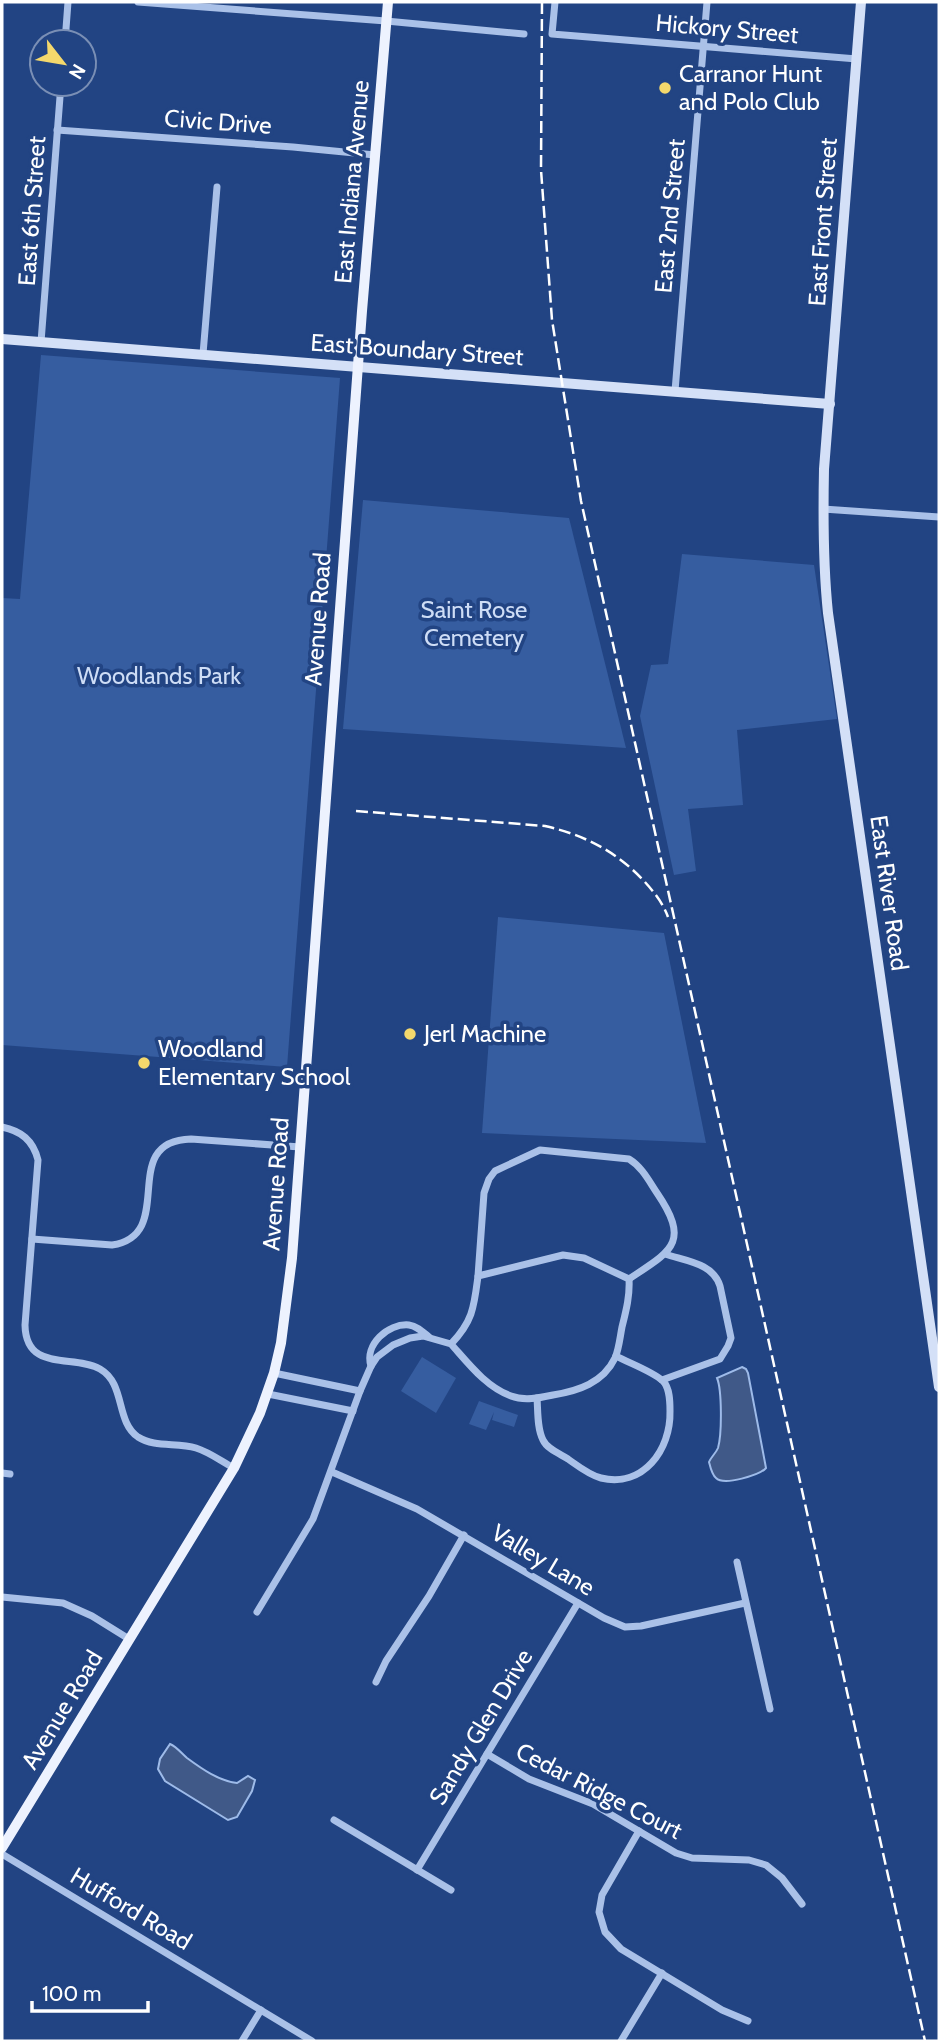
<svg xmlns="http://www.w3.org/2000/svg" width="941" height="2043" font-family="Cabin,sans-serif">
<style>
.green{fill:#365da0}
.water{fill:#405988;stroke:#9ebbe9;stroke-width:2}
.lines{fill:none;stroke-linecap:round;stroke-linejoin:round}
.street{stroke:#aac1e8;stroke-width:7}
.secondary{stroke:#d4e0f7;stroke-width:10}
.primary{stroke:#edf2fe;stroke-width:10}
.rail{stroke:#fff;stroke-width:2.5;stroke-dasharray:12 5;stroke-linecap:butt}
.poi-dot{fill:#f4d86c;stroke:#224483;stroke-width:2.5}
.labels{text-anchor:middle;stroke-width:7;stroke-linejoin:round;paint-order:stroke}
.street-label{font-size:24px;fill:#fff;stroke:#224483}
.poi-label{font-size:24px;fill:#fff;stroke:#224483;text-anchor:start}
.park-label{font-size:24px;fill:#ceddf6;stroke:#224483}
</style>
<rect width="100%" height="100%" fill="#224483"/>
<g class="green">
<polygon points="41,355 340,378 287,1067 2,1045 2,598 20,599"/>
<polygon points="363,500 569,518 626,748 343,729"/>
<polygon points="682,554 814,565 837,719 737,730 743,805 688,809 696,871 674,875 640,716 651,665 668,664"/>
<polygon points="498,917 664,933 706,1143 482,1133"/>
<polygon points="422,1357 456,1378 436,1413 401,1391"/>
<polygon points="479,1401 518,1415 514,1427 492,1420 494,1412 486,1430 469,1424"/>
</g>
<g class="water">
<path d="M742,1367L746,1369L748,1373L766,1468C760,1475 724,1486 716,1478C712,1475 710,1466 709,1462C711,1457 716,1453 718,1448C722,1434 722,1390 717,1378Z"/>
<path d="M170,1744C177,1747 181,1753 187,1758C202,1769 219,1781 237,1783L248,1776L255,1780L252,1791L237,1817L228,1820L165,1781L158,1769L160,1759Z"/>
</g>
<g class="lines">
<g class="street">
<polyline points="138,2 386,21 524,34"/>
<polyline points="555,2 552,34 857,59"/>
<polyline points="65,42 68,2"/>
<polyline points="57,130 293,147 375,155"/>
<polyline points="41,342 61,84"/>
<polyline points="203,354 217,187"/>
<polyline points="675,391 707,2"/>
<polyline points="823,509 939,517"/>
<path d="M2,1127C21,1131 33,1140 38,1160L25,1325C26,1373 74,1354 100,1369C126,1384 115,1421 138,1437C155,1448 177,1442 196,1448C209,1452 221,1461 234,1468"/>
<path d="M32,1239L112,1245C179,1235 116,1141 191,1139L300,1147"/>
<path d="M478,1276L484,1193L489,1179L495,1171L540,1150L629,1159C642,1167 649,1181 657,1193C691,1243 671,1251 629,1279"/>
<path d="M371,1366C364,1345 388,1323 409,1325C417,1326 423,1332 429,1337"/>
<polyline points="274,1373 360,1391"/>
<path d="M662,1380L720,1359L728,1346L731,1338L720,1286C713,1263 686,1261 665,1254"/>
<polyline points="268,1394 353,1411"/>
<path d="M537,1398C538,1411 537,1429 543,1440C547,1449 560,1454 568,1459C578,1466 589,1475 601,1478C643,1488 671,1450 670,1411C670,1402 670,1388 663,1381C652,1371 629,1363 616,1356"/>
<polyline points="332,1472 417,1509 604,1618 625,1627 641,1626 745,1603"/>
<polyline points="2,1473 10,1474"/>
<polyline points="737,1562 770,1709"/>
<polyline points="2,1597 63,1603 92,1616 129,1639"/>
<path d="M257,1612L313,1519L360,1391L371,1366L377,1357L393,1345L410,1338L423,1336L451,1344C473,1321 474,1307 478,1276L563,1255L584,1258L629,1279C630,1296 626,1311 622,1327C620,1337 619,1349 615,1358C603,1383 578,1391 553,1395C539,1398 524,1401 511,1396C486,1387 468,1363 451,1344"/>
<polyline points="376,1682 386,1661 429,1596 464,1535"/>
<polyline points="487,1754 529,1779 593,1804 676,1853 692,1858 749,1860 766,1865 782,1878 802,1904"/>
<polyline points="334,1820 451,1890"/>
<polyline points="639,1831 602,1895 599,1912 605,1932 621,1949 722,2010 748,2021"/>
<polyline points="2,1854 312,2041"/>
<polyline points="417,1870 578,1603"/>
<polyline points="242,2041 261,2010"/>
<polyline points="621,2041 662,1973"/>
</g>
<g class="secondary">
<path d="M861,2L824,469C823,517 823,565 828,613L939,1387"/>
<polyline points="2,339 830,404"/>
</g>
<polyline class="primary" points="2,1848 234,1468 260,1413 274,1373 281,1343 292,1258 362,311 388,2"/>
<g class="rail">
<polyline points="542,2 541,170 552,320 581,501 925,2041"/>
<path d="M356,811L545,826C584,835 616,851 644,881C654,892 663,903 668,917"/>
</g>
</g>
<g class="poi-dot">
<circle cx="665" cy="88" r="7"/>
<circle cx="410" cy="1034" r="7"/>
<circle cx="144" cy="1063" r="7"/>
</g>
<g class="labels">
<g class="street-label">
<text transform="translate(727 29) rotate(5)" y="8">Hickory Street</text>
<text transform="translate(218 122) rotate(4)" y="8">Civic Drive</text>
<text transform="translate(352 182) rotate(-85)" y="8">East Indiana Avenue</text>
<text transform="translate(32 211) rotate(-86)" y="8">East 6th Street</text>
<text transform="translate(670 216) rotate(-85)" y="8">East 2nd Street</text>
<text transform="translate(823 222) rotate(-86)" y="8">East Front Street</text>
<text transform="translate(417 350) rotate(4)" y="8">East Boundary Street</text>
<text transform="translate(318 619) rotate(-86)" y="8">Avenue Road</text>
<text transform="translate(889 893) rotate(82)" y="8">East River Road</text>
<text transform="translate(276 1184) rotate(-86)" y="8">Avenue Road</text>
<text transform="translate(543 1560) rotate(31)" y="8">Valley Lane</text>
<text transform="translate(62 1710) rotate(-59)" y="8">Avenue Road</text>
<text transform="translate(481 1727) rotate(-59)" y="8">Sandy Glen Drive</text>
<text transform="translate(599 1791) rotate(27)" y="8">Cedar Ridge Court</text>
<text transform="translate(131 1909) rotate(31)" y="8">Hufford Road</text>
</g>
<g class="poi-label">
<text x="679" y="82">Carranor Hunt<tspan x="679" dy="28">and Polo Club</tspan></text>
<text x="424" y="1042">Jerl Machine</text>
<text x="158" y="1057">Woodland<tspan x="158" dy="28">Elementary School</tspan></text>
</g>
<g class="park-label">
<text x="474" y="618">Saint Rose<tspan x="474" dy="28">Cemetery</tspan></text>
<text x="159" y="684">Woodlands Park</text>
</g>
</g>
<rect width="941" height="2043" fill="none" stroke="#ffffff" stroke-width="7"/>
<g transform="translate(63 63) rotate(121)"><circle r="33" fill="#224483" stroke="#7a8fb5" stroke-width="2"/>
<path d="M0-5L12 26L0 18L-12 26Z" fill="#f4d86c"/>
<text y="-10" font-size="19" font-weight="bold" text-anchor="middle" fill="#ffffff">N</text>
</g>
<path d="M32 2001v10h116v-10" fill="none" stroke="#ffffff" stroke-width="3.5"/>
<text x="42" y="2001" font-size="21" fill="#ffffff" stroke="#224483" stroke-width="5" paint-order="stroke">100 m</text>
</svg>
